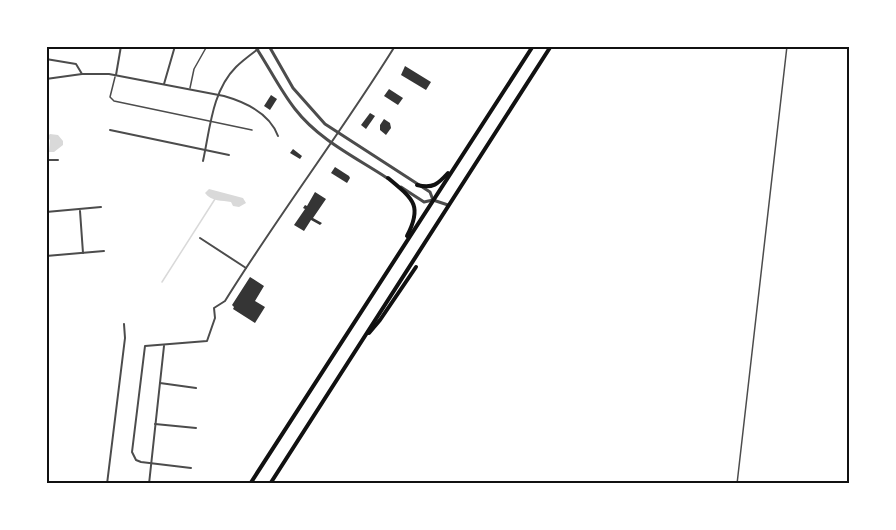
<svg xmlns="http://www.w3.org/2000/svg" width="896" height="530" font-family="Manrope,sans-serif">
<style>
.water{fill:#d9d9d9}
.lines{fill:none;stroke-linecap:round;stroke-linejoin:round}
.stream{stroke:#d9d9d9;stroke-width:1.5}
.building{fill:#353535}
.service{stroke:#4c4c4c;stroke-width:1.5}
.minor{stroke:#4c4c4c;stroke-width:2}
.tertiary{stroke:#4c4c4c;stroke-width:3}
.trunk{stroke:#111;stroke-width:4}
.neatline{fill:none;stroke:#111;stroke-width:2}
</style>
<rect width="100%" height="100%" fill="#fff"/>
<g class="water">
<polygon points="50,134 58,135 63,141 63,145 54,152 49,152 50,140 47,137"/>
<path d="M209,189L243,198L246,203L239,207L233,206L231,202C222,200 212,202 205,193Z"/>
</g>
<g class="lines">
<polyline class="stream" points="162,282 215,199"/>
</g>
<g class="building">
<polygon points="405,66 431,82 426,90 401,75"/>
<polygon points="389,89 403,98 398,105 384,96"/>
<polygon points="271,95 277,99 270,110 264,106"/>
<polygon points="370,113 375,116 366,129 361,125"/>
<polygon points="384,119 390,123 391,128 386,135 380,130 380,125"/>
<polygon points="293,149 302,156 300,159 290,153"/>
<polygon points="335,167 349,176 350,178 347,183 331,173"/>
<polygon points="315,192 326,199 313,218 322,223 320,225 311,220 304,231 294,225 305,209 303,208 305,205 307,206"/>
<polygon points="250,277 264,286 255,301 265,307 255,323 233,309 234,307 232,305"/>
</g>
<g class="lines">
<g class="service">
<polyline points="115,77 110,97 114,101 252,130"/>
<polyline points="190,88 194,69 207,46"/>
<polyline points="737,484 787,46"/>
</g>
<g class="minor">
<polyline points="46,59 76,64 82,74"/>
<polyline points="116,75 121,46"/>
<path d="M46,79L82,74H109L224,96C245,102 270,114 278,136"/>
<polyline points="164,84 175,46"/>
<polyline points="110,130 229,155"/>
<polyline points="46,160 58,160"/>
<path d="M203,161C210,129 212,91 236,67C244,59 253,53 262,46"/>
<polyline points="46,204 47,212"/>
<polyline points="80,211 83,253"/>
<polyline points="46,212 101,207"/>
<polyline points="200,238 246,268"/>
<polyline points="46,256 104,251"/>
<polyline points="160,383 196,388"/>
<polyline points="155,424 196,428"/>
<path d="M191,468L141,462L136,460L132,452L145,346L207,341L215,318L214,308L225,301C279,214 341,133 395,46"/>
<polyline points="107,484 125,338 124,324"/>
<polyline points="149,484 164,346"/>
</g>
<g class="tertiary">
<path d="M255,46C269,67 280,90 295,109C319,140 355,157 387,178"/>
<polyline points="269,46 293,88 325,124 430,192 433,200"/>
<polyline points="401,187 424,202 433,200 448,205"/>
</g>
<g class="trunk">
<path d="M388,178C413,199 423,205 407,236"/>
<path d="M417,185C433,189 438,184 448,173"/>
<polyline points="369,333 380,320 416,267"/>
<polyline points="250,484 533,46"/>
<polyline points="270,484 551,46"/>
</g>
</g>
<rect width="896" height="530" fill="none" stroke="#ffffff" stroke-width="96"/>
<rect x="48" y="48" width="800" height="434" class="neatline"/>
</svg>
